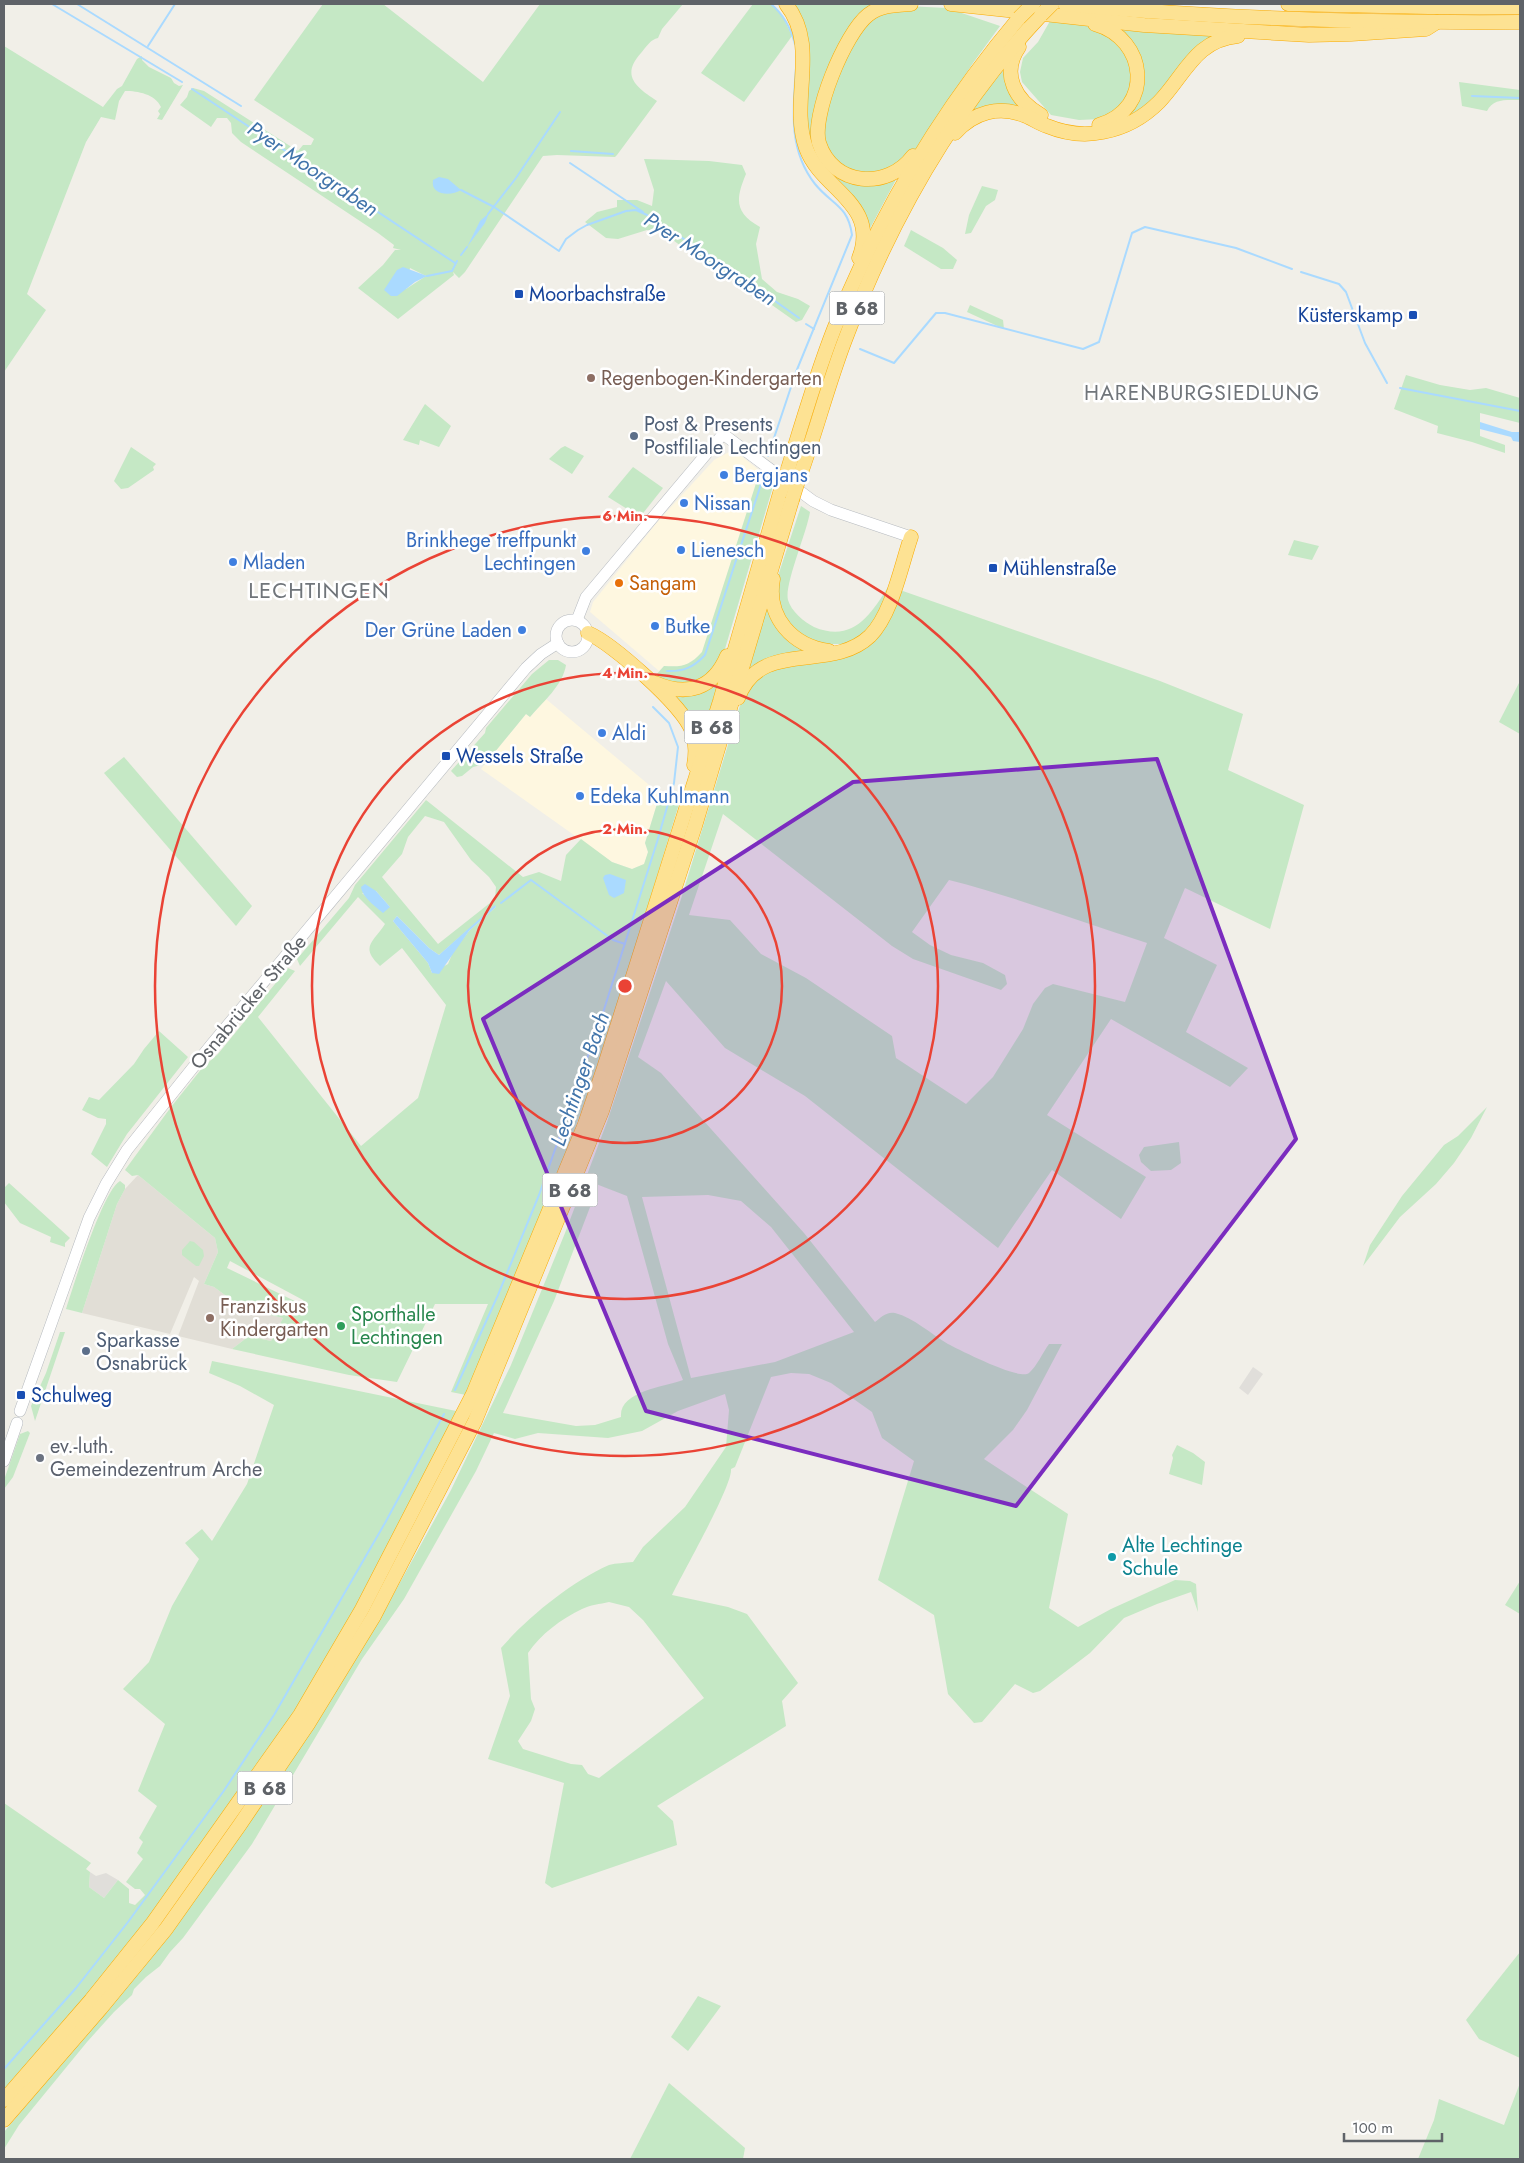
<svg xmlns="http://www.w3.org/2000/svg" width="1524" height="2163" font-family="Jost,sans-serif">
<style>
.commercial{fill:#fef7e0}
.industrial{fill:#e0deda}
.education{fill:#e1ded6}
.green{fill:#c5e8c5;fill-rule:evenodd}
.water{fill:#aadaff}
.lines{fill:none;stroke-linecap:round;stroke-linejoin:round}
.stream{stroke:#aadaff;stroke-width:2}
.secondary-casing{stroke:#b6babf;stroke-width:12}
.highway-casing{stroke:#f9ab00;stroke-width:15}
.secondary{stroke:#fff;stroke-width:11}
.highway{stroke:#fde293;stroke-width:14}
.highway-bridge-casing{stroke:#f9ab00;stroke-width:15;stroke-linecap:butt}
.highway-bridge{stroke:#fde293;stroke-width:14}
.marked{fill:#7b2cbf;fill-opacity:0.2;stroke:#7b2cbf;stroke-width:4;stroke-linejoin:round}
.ring{fill:none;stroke:#ea4335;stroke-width:2.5}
.transit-dot{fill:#1a4fb4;stroke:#fff;stroke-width:2}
.education-dot{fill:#8d6e63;stroke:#fff;stroke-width:2}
.service-dot{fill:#5c6f8a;stroke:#fff;stroke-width:2}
.shop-dot{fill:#3f7fe0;stroke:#fff;stroke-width:2}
.food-dot{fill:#e8710a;stroke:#fff;stroke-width:2}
.leisure-dot{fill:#2e9e5b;stroke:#fff;stroke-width:2}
.worship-dot{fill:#6b7280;stroke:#fff;stroke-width:2}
.culture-dot{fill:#0f9aa8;stroke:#fff;stroke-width:2}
.labels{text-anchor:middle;stroke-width:5;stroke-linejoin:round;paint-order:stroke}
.shield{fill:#fff;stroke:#8f9295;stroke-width:1}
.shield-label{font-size:19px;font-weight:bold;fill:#5f6368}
.transit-label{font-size:20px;fill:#164399;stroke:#fff;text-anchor:start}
.education-label{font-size:20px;fill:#785e54;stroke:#fff;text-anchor:start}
.service-label{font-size:20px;fill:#4e5e75;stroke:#fff;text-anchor:start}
.shop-label{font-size:20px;fill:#366cbe;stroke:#fff;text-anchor:start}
.food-label{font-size:20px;fill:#c56008;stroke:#fff;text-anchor:start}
.street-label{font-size:20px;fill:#5f6368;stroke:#fff}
.leisure-label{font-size:20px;fill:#27864d;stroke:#fff;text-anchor:start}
.worship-label{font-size:20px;fill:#5b616d;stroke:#fff;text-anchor:start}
.culture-label{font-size:20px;fill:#0d838f;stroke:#fff;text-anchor:start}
.water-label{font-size:21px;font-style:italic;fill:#4174aa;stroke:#fff}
.neighbourhood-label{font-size:21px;letter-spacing:1px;fill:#70757a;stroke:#fff}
.quarter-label{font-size:22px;letter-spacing:1px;fill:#70757a;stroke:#fff}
.centre{fill:#ea4335;stroke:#fff;stroke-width:2.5}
.ring-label{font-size:15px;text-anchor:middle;font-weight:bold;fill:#ea4335;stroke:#fff;stroke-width:5;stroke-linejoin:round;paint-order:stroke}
</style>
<rect width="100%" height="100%" fill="#f1efe8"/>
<g class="commercial">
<polygon points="731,451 739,454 760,471 702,652 695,659 682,667 664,666 659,671 590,612 593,602 659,520 714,460"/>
<polygon points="546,699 660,794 645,843 648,852 645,864 632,869 612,862 481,769 526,714 530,717"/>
</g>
<g class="industrial">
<polygon points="1253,1367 1263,1374 1248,1395 1239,1388"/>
<polygon points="90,1872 96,1876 106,1873 118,1880 104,1898 89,1887"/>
</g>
<polygon class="education" points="138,1175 215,1238 218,1252 204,1284 214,1287 244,1309 283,1318 271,1341 249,1336 232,1349 178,1336 199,1281 194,1277 170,1334 82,1313 117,1204 125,1189"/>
<g class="green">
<path d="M323,4H383L483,82L540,4H683L662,29L658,38C651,39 646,47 641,53C620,76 637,88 657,101L617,155L615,157L557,155L543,156L465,272L459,278L453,272L454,275L398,319L358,288L383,265L395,250H401L393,248L394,245L378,233L241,142L232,133L231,123L227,118H217L211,127L180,105L187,97L189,91L193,88L204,91L298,151L303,145H311L314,139L254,100ZM410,268L426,276L406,289Z"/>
<polygon points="753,4 773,5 782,15 792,36 744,102 701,73"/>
<polygon points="791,4 885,4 861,17 815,136 841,175 899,174 867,234 809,142 807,122 809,46 806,33"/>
<polygon points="906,6 947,8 1000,26 973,63 911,156 904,163 865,178 840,166 825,144 824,114 838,75 857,32 868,18"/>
<polygon points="1050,21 1080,24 1109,33 1132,62 1134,83 1117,112 1101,119 1079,120 1051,115 1022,82 1020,72 1023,58 1038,42"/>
<polygon points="1118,29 1226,35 1145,108 1115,124 1141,93"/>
<path d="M4,46L103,107L117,89L122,86L137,59L142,56V60L149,67L171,78L174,83L179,86L183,85L162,120L157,119L160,114L158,111L161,107C155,94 138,91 125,91L119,101L115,120L101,117L86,142L27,294L46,310L4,372Z"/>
<polygon points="1005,67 1035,116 974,112 972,110"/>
<path d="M1459,82L1520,90V100C1507,100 1493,98 1487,111L1462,106Z"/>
<path d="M644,159L709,161L742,165L746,174C735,200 735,213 760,227L756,244L762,279L777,292L798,299L810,306L802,320L796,322L742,284L718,274L665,234L647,230L618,239L606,238L585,222L597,212L617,207V200H637L652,206L654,190Z"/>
<polygon points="982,186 998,190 995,200 986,206 971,233 965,234 969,215"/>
<polygon points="911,230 943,248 957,260 953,269 941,269 904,246"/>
<polygon points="970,305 1003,320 1004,329 967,312"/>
<polygon points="1406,375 1440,385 1470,390 1486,388 1520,398 1520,423 1480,413 1480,436 1505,445 1505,453 1472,442 1437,433 1438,426 1394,409"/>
<polygon points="425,404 451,426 439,447 420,440 419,445 403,440"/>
<polygon points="565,446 584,456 572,474 549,459 561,448"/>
<polygon points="131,447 156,464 153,467 154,470 128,488 121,489 114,481"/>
<polygon points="633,467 663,488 640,517 608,497"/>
<path d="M760,471L774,483L722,659L711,674L684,686L655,676L664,666C683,667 689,666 702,652Z"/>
<path d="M801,506L810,512C807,532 784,585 788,600C791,611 804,622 814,627C852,643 870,616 888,587L879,613L871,628L847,644H816L786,623L777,599L778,576Z"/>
<polygon points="1294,540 1319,546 1312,560 1288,555"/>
<path d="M900,590L1160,681L1243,714L1228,770L1304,805L1270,929L1185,888L1164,938L1217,965L1186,1032L1248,1068L1230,1087L1111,1019L1047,1115L1146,1177L1121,1219L1052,1170L998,1248L805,1096L725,1048L666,981L638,1057L661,1073L804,1233L875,1322C880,1318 887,1311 895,1313C914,1318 931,1334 948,1344C960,1350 1020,1381 1029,1373C1037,1366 1043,1352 1049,1344H1062L1027,1410L1013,1430L984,1459L1068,1514L1049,1608L1078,1627L1111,1609L1175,1580L1190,1581L1196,1584L1198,1612L1191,1592L1157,1604L1124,1618L1090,1653L1040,1691L1033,1693L1015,1684L982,1722L974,1723L948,1694L934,1615L878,1580L914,1461L882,1438L872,1412L831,1383L809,1374L791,1373L771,1377L735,1467L731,1469C733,1485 682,1574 672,1595L728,1607L747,1614L798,1683L782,1701L786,1726L657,1806L673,1821L677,1845L552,1888L545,1883L564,1783L488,1759L510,1696L501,1648C528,1617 571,1582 609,1565C616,1563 625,1563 633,1562L643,1547L685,1507L726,1447L729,1410L725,1394L678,1411L642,1431L608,1438L538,1433L515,1439L494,1433L476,1471L404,1599L362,1659L252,1844L183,1938L170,1952L160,1966L146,1977L134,1989L132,1995L114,2012L87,2042L19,2125L4,2149V2132L60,2065L186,1908L250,1822L323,1712L376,1626L451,1490L511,1365L565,1233L607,1122L681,899L741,702L747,690L770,668L845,657ZM723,814L892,946L913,959L1001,990L1007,984L1005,975L983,963L951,955L930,945L912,932L949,880C1016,897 1081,922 1147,943L1125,1002L1053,984L1045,988L1033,1004L1023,1029L993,1077L966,1104L896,1058L892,1036L806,978L761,954L730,920L689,915ZM596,1184L627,1196L668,1344L683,1380C664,1387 619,1391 621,1417L595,1425L576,1426L503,1413L554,1301L592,1202ZM708,1195L741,1201L771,1227L854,1332L775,1362L691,1378L642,1197ZM609,1602L629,1607L643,1620L704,1698L599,1778L588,1774L582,1765L571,1764L523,1749L518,1741L531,1721L535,1709L531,1699L528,1653C541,1634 561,1619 582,1609C590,1605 600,1604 609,1602Z"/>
<polygon points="768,598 812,652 743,681"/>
<path d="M549,660H558L566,665C563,685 543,702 530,717L526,714L485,764L473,767L462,776L457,777L451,771L485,733L486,728L532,674Z"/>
<polygon points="722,675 701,746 668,693"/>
<polygon points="1520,681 1520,734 1499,722"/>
<polygon points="124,757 252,906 236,926 104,773"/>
<path d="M660,794L671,796L679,804L614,1016L589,1090L553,1190L466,1395L451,1392L488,1304H435L397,1382L349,1375L232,1349L249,1336L271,1341L283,1318L244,1309L214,1287L204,1284L218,1252L215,1238L138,1175L132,1176L125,1170L171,1107L203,1067L218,1054L288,968L295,971L258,1017L361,1146L418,1098L446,1005L402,948L380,966C359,946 374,942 385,924L358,897L300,966L297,959L349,898L355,885L426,800L523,877L539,872L561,881L566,855L581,839L612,862L632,869L644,864L648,852L645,843ZM425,816L444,822L471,860L489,877L496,887L495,899L438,944L382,877L402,854L408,837ZM376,891L390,907L369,899L362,893ZM495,906L496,907L469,931L453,952L448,964L432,973L428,963L393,921L397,916L429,948L439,955ZM230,1261L303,1300L301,1304L227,1268Z"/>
<polygon points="159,1031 188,1057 127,1134 107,1167 91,1154 106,1124 106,1119 98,1118 82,1110 89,1097 99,1100 134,1064 144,1049"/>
<polygon points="1487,1107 1471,1138 1454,1163 1436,1184 1400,1217 1363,1266 1370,1245 1402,1196 1444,1145 1458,1136"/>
<polygon points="1179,1142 1181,1163 1171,1170 1151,1171 1141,1162 1139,1155 1144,1147"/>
<path d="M120,1181L125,1185V1189L117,1204L82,1313L66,1309C73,1287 103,1190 120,1181Z"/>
<polygon points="9,1183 70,1238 65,1243 65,1247 50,1242 51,1237 20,1223 4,1202 4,1188"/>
<polygon points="190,1241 194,1242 203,1250 204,1256 199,1266 196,1266 182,1255 182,1250"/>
<polygon points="60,1332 65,1332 35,1421 31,1406 46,1373"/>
<polygon points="212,1361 461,1412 354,1615 298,1706 156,1911 102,1979 4,2091 4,1803 91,1863 86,1869 90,1872 89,1887 104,1898 118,1880 129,1889 129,1903 135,1905 145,1895 140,1889 135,1889 126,1882 143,1859 137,1853 143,1842 139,1838 157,1806 138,1791 165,1724 123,1689 149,1662 172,1606 199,1559 185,1543 202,1529 212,1541 247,1484 274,1405 240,1386 209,1373"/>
<polygon points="28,1431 30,1433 13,1477 4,1489 4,1480 20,1434"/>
<polygon points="1177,1445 1193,1453 1205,1462 1202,1485 1169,1474 1173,1458 1172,1455"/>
<polygon points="1520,1581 1520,1614 1505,1605"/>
<polygon points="1520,1952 1520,2058 1479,2039 1466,2020"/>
<polygon points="698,1996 721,2006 688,2051 671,2037"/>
<polygon points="669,2083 745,2148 743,2159 630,2159"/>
<polygon points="1520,2083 1520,2159 1418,2159 1434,2120 1439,2099 1504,2125"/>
</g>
<g class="water">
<path d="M439,177L448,179L461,190C452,196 430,196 433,180Z"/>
<polygon points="489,213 485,223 467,247 480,221"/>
<polygon points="403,267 427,276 415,282 397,296 391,296 384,290 397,270"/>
<polygon points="1480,422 1512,432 1520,432 1520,442 1513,441 1511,437 1480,429"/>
<polygon points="610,874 626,880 624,893 614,898 609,895 603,878 605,875"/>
<path d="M365,884L376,891L390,907L383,913C376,907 362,897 361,887Z"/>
<polygon points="495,905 496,907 469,931 439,974 432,973 428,963 393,921 397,916 429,948 439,955"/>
</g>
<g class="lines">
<g class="stream">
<polyline points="52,4 182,82"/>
<polyline points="77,4 241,106"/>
<path d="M771,4C783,14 791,29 795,44"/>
<polyline points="148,46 175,4"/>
<polyline points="192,89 455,263"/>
<polyline points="1472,96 1520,98"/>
<polyline points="571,151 613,154"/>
<polyline points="570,163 643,212"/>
<polyline points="461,190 494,207 559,251 566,239 578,230 587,225 626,211 636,210 647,215 727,267 799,318"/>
<polyline points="488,214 516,178 560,112"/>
<polyline points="461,255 467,247"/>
<polyline points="1301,272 1339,284 1346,292 1365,343 1387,383"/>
<polyline points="427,276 452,271 457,261"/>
<polyline points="806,324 814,329"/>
<polyline points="860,349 894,363 936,313 945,313 1083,349 1099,342 1132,233 1145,227 1236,248 1292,269"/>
<polyline points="1400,388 1520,411"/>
<path d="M768,456L796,372L852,235C848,205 832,205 815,184C788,150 793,109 796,68"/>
<path d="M667,671C683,672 694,667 705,655L764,475"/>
<polyline points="501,903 531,880 613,940 625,944"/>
<polyline points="455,1390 498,1295 539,1195 601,1019 657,842 674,783 678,747 669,723 653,707"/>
<polyline points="4,2069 76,1988 128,1922 223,1792 274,1715 385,1523 444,1414"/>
</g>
<defs>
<g id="secondary">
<circle cx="572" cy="636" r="16"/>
<polyline points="577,620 586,597 723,434 813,501 831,510 911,537"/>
<polyline points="20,1411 89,1218 106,1184 127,1150 211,1045 526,668 541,654 558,643"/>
<polyline points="4,1461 17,1423"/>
</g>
<g id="highway">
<path d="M786,4C820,47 789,100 806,148C821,190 880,203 859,258"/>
<path d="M911,4C896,5 881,5 868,15C845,33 811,116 819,143C833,187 888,190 913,156"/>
<polyline points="951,4 1144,25 1309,35 1351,34 1426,29 1437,22"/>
<path d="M1065,4C1216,19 1369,23 1520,22"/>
<polyline points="1288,4 1429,7 1520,7"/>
<path d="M1095,24C1148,39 1154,109 1099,125"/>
<path d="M1019,47C1000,74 1016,101 1041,115"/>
<path d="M955,133C974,112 999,105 1026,116C1033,119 1040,124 1047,126C1064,133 1084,136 1103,132C1124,128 1144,117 1159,102C1185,75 1195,40 1238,36"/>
<path d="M788,469C802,423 816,375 834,329C878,216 941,111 1019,18"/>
<path d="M797,484C815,436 827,387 845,340C890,220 953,109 1041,15"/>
<path d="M773,579C766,618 793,646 829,651"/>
<path d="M588,633C613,644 682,705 692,731C696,742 696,754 694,765"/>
<path d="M655,683C687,697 713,689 727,656"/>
<path d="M738,698C761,637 830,674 870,636C892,614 901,566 911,537"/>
<polyline points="4,2100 91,2000 152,1924 300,1715 362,1609 473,1394 585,1124 604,1068 720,701 780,493"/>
<polyline points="4,2120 101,2008 166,1929 239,1826 308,1724 374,1616 475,1421 602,1111 695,826 792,500"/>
</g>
</defs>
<use href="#secondary" class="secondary-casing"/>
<use href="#highway" class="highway-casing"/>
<use href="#secondary" class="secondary"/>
<use href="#highway" class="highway"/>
<defs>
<g id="highway-bridge">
<polyline points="1041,15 1052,4"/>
<polyline points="1019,18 1033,4"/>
<polyline points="780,493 788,469"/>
<polyline points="792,500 797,484"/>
</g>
</defs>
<use href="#highway-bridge" class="highway-bridge-casing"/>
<use href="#highway-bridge" class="highway-bridge"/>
</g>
<path class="marked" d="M1157,759L1296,1139L1016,1506L646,1411L483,1019L853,782Z"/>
<g class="ring">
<circle cx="625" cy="986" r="157"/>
<circle cx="625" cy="986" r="313"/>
<circle cx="625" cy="986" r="470"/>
</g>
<g class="transit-dot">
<rect x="514" y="289" width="10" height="10" rx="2.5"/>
<rect x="1408" y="310" width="10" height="10" rx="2.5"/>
<rect x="988" y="563" width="10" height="10" rx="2.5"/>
<rect x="441" y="751" width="10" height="10" rx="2.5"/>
<rect x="16" y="1390" width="10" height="10" rx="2.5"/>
</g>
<g class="education-dot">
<circle cx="591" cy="378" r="5"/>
<circle cx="210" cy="1318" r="5"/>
</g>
<g class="service-dot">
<circle cx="634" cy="436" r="5"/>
<circle cx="86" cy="1351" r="5"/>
</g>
<g class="shop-dot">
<circle cx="724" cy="475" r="5"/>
<circle cx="684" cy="503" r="5"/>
<circle cx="681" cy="550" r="5"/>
<circle cx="586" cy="551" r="5"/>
<circle cx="233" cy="562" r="5"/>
<circle cx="655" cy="626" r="5"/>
<circle cx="522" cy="630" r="5"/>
<circle cx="602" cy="733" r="5"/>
<circle cx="580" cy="796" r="5"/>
</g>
<circle class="food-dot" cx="619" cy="583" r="5"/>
<circle class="leisure-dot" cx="341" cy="1326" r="5"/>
<circle class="worship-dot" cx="40" cy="1458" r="5"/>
<circle class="culture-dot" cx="1112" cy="1557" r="5"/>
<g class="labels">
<g class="shield">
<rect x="829.5" y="291.5" width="55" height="33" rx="4"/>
<rect x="684.5" y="710.5" width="55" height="33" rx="4"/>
<rect x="542.5" y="1173.5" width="55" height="33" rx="4"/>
<rect x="237.5" y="1771.5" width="55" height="33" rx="4"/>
</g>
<g class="shield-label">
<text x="857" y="315">B 68</text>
<text x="712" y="734">B 68</text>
<text x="570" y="1197">B 68</text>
<text x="265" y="1795">B 68</text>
</g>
<g class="transit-label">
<text x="529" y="301">Moorbachstraße</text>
<text x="1403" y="322" text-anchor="end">Küsterskamp</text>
<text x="1003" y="575">Mühlenstraße</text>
<text x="456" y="763">Wessels Straße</text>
<text x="31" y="1402">Schulweg</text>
</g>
<g class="education-label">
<text x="601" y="385">Regenbogen-Kindergarten</text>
<text x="220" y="1313">Franziskus<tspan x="220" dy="23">Kindergarten</tspan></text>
</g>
<g class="service-label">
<text x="644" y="431">Post &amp; Presents<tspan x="644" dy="23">Postfiliale Lechtingen</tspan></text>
<text x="96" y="1347">Sparkasse<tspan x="96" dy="23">Osnabrück</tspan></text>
</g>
<g class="shop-label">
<text x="734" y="482">Bergjans</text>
<text x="694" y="510">Nissan</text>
<text x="576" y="547" text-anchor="end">Brinkhege treffpunkt<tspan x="576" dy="23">Lechtingen</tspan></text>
<text x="691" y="557">Lienesch</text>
<text x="243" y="569">Mladen</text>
<text x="665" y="633">Butke</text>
<text x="512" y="637" text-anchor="end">Der Grüne Laden</text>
<text x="612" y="740">Aldi</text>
<text x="590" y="803">Edeka Kuhlmann</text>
</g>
<g class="food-label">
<text x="629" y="590">Sangam</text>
</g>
<g class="street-label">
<text transform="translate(248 1002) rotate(-50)" y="7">Osnabrücker Straße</text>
</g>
<g class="leisure-label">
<text x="351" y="1321">Sporthalle<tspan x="351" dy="23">Lechtingen</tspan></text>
</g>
<g class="worship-label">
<text x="50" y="1453">ev.-luth.<tspan x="50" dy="23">Gemeindezentrum Arche</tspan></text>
</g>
<g class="culture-label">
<text x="1122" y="1552">Alte Lechtinge<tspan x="1122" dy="23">Schule</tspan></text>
</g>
<g class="water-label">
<text transform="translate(313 169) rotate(34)" y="7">Pyer Moorgraben</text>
<text transform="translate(710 259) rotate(33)" y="7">Pyer Moorgraben</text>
<text transform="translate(580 1079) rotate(-71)" y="7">Lechtinger Bach</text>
</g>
<g class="neighbourhood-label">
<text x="1202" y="400">HARENBURGSIEDLUNG</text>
</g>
<g class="quarter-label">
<text x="319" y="598">LECHTINGEN</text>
</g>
</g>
<circle cx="625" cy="986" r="8" class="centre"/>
<g class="ring-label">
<text x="625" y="521">6 Min.</text>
<text x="625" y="678">4 Min.</text>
<text x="625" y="834">2 Min.</text>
</g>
<rect width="1524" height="2163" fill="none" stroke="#5f6368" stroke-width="10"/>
<path d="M1344 2133v8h98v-8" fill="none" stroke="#5f6368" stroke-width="2.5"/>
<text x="1352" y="2133" font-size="15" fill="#5f6368" stroke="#ffffff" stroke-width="4" paint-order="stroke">100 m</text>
</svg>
